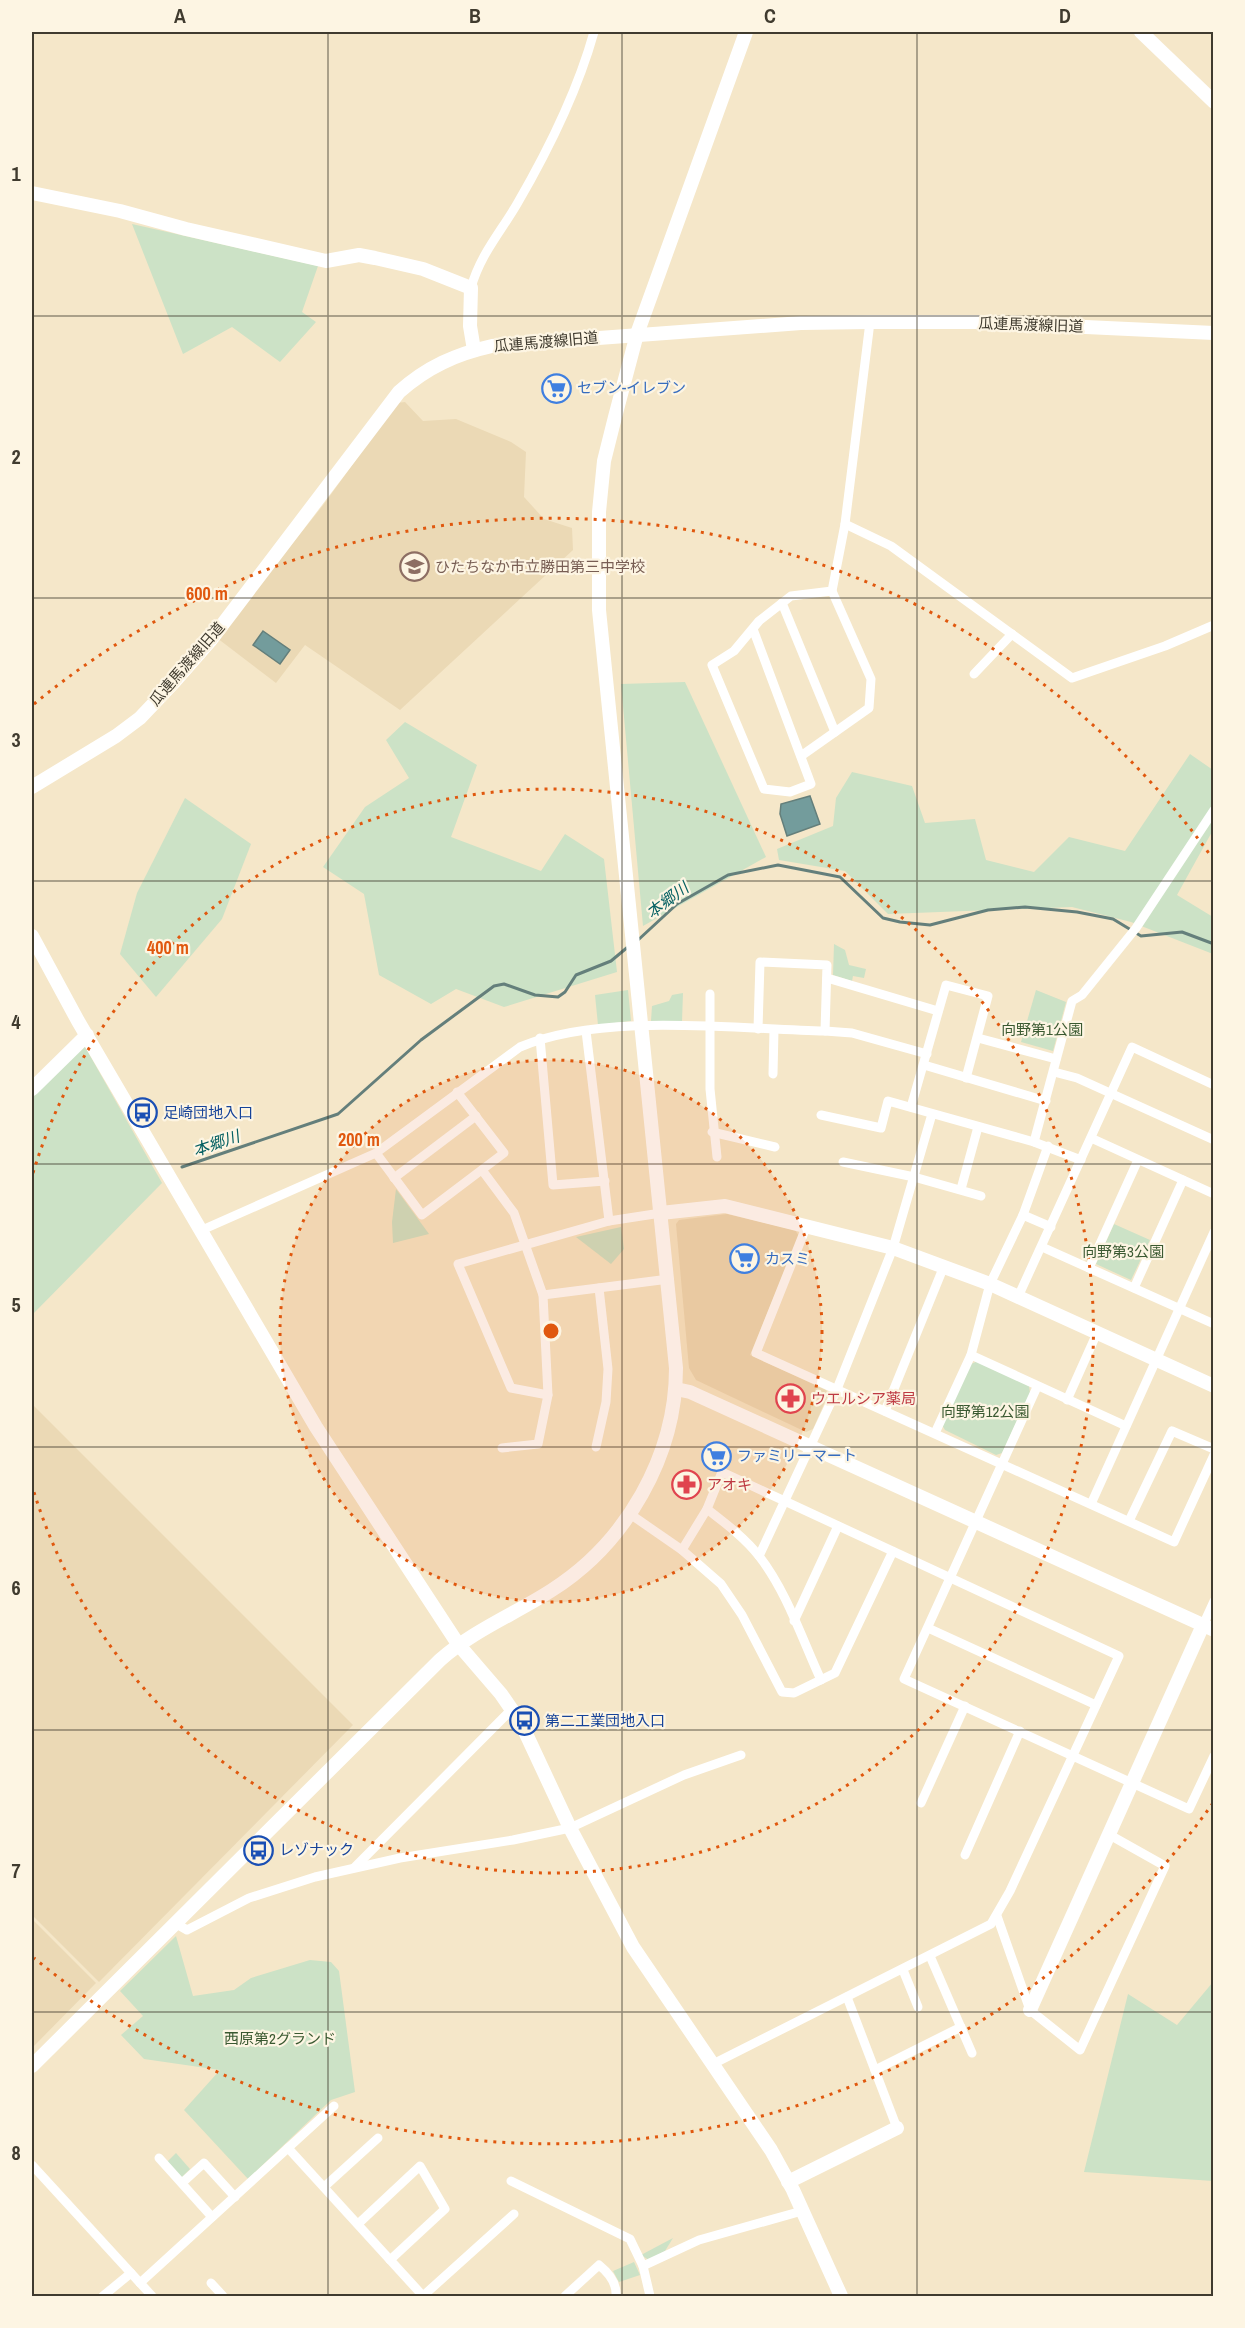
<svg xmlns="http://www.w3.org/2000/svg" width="1245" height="2328" font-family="'Archivo Narrow','Noto Sans JP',sans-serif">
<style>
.built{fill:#ebd9b5}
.green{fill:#cce2c6}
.water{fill:#739c9c;stroke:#647f7b;stroke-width:1.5}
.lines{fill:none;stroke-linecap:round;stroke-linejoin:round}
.stream{stroke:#647f7b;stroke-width:3}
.street{stroke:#fff;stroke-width:9}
.secondary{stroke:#fff;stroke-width:14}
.grid{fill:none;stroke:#403b2f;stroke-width:1.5;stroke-opacity:0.55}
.ring{fill:none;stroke:#e0580e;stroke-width:3;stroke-dasharray:3 6}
.labels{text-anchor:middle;stroke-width:4.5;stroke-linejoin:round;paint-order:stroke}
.street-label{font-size:15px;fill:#403b2f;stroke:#fdf5e3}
.shop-label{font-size:15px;fill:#366cbe;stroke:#fdf5e3;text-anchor:start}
.education-label{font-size:15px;fill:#785e54;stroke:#fdf5e3;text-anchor:start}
.park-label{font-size:15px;fill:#3a5931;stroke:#fdf5e3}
.transit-label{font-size:15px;fill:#164399;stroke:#fdf5e3;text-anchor:start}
.health-label{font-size:15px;fill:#be3a42;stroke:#fdf5e3;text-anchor:start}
.water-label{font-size:16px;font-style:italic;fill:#056062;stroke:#fdf5e3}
.centre{fill:#e0580e;stroke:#fdf5e3;stroke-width:3}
.ring-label{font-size:18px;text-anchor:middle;font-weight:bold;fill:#e0580e;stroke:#fdf5e3;stroke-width:4.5;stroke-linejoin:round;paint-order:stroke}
.neatline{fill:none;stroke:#403b2f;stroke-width:2}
.grid-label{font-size:20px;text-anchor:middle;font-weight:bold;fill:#403b2f}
</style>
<rect width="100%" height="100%" fill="#f5e7c9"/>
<g class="built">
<polygon points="405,402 423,421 456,419 511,442 526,452 524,497 544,519 572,528 573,550 400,710 305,645 276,683 217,638 324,504 397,403"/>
<polygon points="727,1214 795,1230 799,1236 750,1355 826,1390 828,1395 813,1429 806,1432 696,1380 689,1368 676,1224 679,1220"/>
<polygon points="32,1404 353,1725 99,1982 32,1915"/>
<polygon points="32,1919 96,1983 32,2048"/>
</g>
<g class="green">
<polygon points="132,224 318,266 302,312 316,322 280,362 232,327 183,354"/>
<polygon points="685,682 766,857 643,926 621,684"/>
<polygon points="405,722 477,765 451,837 541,871 565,834 604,859 617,972 504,1007 456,989 431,1004 379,975 364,894 323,867 365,807 409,778 386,740"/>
<polygon points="1190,754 1213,770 1213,830 1177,895 1213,917 1213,954 1131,922 1072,907 888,914 845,871 779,860 777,849 833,826 836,798 852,772 912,786 925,823 975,819 986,860 1034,872 1069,837 1125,851"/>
<polygon points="185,798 251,844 222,919 156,997 120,954 137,893"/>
<polygon points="834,944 845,950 849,965 866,969 864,978 853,976 852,981 833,975"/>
<polygon points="628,990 631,1021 598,1025 595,995"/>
<polygon points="1036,990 1066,1002 1053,1051 1021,1042"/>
<polygon points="683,993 682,1022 651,1021 652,1006 669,1001 672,995"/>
<polygon points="84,1045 162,1183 32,1315 32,1098"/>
<polygon points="396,1189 429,1234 393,1243 392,1222"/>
<polygon points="1114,1224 1150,1240 1131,1280 1096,1264"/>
<polygon points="621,1227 624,1249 611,1264 576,1237"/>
<polygon points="978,1361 1029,1386 1030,1393 1002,1453 996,1455 945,1430 942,1425 971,1364"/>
<polygon points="176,1936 193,1996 234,1990 251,1978 310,1960 331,1962 339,1971 355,2092 331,2100 248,2179 184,2110 220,2070 144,2059 121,2035 143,2016 120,1991"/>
<polygon points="1213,1982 1213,2181 1084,2172 1128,1994 1177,2025"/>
<polygon points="176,2153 190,2169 181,2178 167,2162"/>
<polygon points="673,2238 665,2251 649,2260 641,2255"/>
<polygon points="634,2262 640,2275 619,2282 613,2271"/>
</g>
<g class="water">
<polygon points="263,631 290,650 280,664 253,645"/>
<polygon points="810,796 820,824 787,836 780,814 781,804"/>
</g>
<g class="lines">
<g class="stream">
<polyline points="637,941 677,904 728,875 778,865 840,877 883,918 900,922 930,925 988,910 1025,907 1077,912 1113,919 1141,936 1182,932 1214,944"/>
<polyline points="182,1167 338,1114 421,1040 494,986 504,984 535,995 558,997 565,992 576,975 611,961 629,946"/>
</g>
<g class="street">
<path d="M471,288C480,255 500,233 517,204C549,149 577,93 594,32"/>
<polyline points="870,322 845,524 891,546 1072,678 1165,646 1214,625"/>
<polyline points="782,603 835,732"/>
<polyline points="753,629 811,784 790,792 764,789 712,665 734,651 759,621 791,596 832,591 845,524"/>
<polyline points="974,674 1012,634"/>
<polyline points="801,756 869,708 871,679 832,591"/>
<polyline points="827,978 938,1011"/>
<polyline points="710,994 710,1089 717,1157"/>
<polyline points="758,1029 760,962 827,965 825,1031"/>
<polyline points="586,1031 609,1221"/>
<polyline points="540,1038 553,1185 605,1181"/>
<polyline points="978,1038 1056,1059"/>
<polyline points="924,1065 1046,1101"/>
<polyline points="1054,1072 1077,1078 1214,1140"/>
<polyline points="773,1074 774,1030"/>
<polyline points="911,1107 946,985 988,996 966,1078"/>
<polyline points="821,1115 881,1128 888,1101 1034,1142 1081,1160"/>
<polyline points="712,1132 775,1147"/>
<polyline points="1091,1138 1214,1194"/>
<polyline points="1034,1142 1072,1001 1082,995 1136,928 1214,810"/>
<polyline points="376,1153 422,1215 504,1153 457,1092"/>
<polyline points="843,1162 914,1177 981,1196"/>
<polyline points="482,1170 514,1213 543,1295 548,1395 538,1444 502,1448"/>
<polyline points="394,1178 476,1116"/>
<polyline points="961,1189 978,1127"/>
<polyline points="1023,1215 1051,1227"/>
<polyline points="807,1225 756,1353 1174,1542 1214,1455"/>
<path d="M202,1230L376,1153L520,1047C602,1012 735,1029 825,1031L852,1033L927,1054"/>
<polyline points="1042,1247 1214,1324"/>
<polyline points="1089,1268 1138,1160"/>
<polyline points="1134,1288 1183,1180"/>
<polyline points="543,1295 669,1279"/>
<polyline points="1018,1297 1132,1047 1214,1085"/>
<polyline points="971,1355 1126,1426"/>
<polyline points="1037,1387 904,1679 1189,1809 1214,1756"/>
<polyline points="548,1395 511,1388 458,1264 609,1221 661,1213"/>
<polyline points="1067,1400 1097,1333"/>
<polyline points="885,1411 944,1266"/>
<polyline points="935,1433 971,1355 990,1284 1023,1215 1048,1146"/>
<polyline points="596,1447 606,1402 608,1369 599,1288"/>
<polyline points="1091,1504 1214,1232"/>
<path d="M707,1509C725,1523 745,1538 759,1556C787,1592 802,1639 821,1680"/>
<polyline points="630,1514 682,1550"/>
<polyline points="1129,1521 1172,1431 1214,1449"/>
<polyline points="759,1556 837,1389 893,1248 932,1114"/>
<polyline points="794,1621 838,1526"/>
<polyline points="1203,1625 1214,1601"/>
<polyline points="928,1628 1096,1705"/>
<polyline points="921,1803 965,1706"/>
<polyline points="965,1855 1020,1731"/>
<polyline points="355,1867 512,1709"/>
<polyline points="997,1916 1030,2010 1080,2050 1165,1866 1108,1834"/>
<polyline points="175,1923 187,1930 249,1898 315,1877 400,1858 513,1840 570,1828 684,1775 741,1755"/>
<polyline points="930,1956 972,2053"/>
<polyline points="903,1970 918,2007"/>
<polyline points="847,1997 897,2128"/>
<polyline points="711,2065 991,1924 1010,1891 1119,1656 722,1472 707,1509 682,1550 721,1584 742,1615 782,1692 794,1693 835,1673 893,1551"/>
<polyline points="875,2070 961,2027"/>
<polyline points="288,2148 423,2296"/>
<polyline points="159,2158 212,2217"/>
<polyline points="32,2165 152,2296"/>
<polyline points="511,2181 630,2239 643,2266"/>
<polyline points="182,2183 204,2163 235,2197"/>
<polyline points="324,2187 378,2138"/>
<polyline points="358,2224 420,2166 445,2209 390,2260"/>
<polyline points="140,2283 334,2106"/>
<polyline points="211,2283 223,2296"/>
<polyline points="103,2296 131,2273"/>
<polyline points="423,2296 514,2214"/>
<path d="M565,2296L599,2265C609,2273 617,2283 616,2296"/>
<polyline points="650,2296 643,2266 699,2240 802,2211"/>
</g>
<g class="secondary">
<polyline points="1141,32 1214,102"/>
<polyline points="32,193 120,211 186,229 326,261 359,255 375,258 423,269 471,288 470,326 474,350"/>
<path d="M32,787L116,736L140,718L175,681L210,641L399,392C427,367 456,354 492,346L801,323L870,322H976L1214,333"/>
<polyline points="32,936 78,1021 316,1427 458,1644 501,1694 521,1723 570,1828 633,1947 771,2150 793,2190 841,2296"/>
<polyline points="32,1089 87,1035"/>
<polyline points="661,1213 725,1206 893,1248 990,1284 1214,1386"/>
<polyline points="676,1389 690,1392 1214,1630"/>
<polyline points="1030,2010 1203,1625"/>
<path d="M32,2066L440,1660C474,1630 515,1614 552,1590C626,1543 676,1456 676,1368L599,610V512L604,461L615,417L637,334L746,32"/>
<polyline points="788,2182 897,2128"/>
</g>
</g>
<path class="grid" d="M328,32V2296M622,32V2296M917,32V2296M32,316H1214M32,598H1214M32,881H1214M32,1164H1214M32,1447H1214M32,1730H1214M32,2012H1214"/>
<circle cx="551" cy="1331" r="271" fill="#e0580e" fill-opacity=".12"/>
<g class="ring">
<circle cx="551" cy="1331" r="271"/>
<path d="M33 1173A542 542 0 1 1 33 1489"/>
<path d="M1213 1803A813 813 0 0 1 34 1958M34 704A813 813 0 0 1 1213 859"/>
</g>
<defs>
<symbol id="supermarket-ring" viewBox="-11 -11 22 22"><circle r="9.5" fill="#fdf5e3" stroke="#3f7fe0" stroke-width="1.5"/><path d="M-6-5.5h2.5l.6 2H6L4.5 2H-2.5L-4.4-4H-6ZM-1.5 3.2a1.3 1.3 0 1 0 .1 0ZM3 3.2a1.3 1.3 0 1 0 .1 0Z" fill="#3f7fe0"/></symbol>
<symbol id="school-ring" viewBox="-11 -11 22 22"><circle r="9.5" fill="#fdf5e3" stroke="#8d6e63" stroke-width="1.5"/><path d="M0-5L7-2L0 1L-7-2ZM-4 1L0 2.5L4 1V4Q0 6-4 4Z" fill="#8d6e63"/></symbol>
<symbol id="bus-ring" viewBox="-11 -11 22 22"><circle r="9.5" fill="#fdf5e3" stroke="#1a4fb4" stroke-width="1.5"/><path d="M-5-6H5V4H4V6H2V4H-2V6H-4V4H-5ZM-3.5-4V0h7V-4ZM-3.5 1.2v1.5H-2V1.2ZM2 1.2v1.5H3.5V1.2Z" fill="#1a4fb4"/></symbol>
<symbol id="pharmacy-ring" viewBox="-11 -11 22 22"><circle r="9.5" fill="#fdf5e3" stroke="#e0444e" stroke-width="1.5"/><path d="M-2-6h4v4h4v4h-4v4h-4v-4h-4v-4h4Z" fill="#e0444e"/></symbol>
</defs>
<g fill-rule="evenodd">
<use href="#supermarket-ring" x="540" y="372" width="33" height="33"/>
<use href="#school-ring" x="398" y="550" width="33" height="33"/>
<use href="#bus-ring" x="126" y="1096" width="33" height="33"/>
<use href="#supermarket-ring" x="728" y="1242" width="33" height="33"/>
<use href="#pharmacy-ring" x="774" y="1382" width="33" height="33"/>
<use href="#supermarket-ring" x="700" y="1440" width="33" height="33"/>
<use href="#pharmacy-ring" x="670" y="1468" width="33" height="33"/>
<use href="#bus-ring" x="508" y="1704" width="33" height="33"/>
<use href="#bus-ring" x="242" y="1834" width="33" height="33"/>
</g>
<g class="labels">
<g class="street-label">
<text transform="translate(1031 325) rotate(2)" y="5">瓜連馬渡線旧道</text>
<text transform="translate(546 342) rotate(-5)" y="5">瓜連馬渡線旧道</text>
<text transform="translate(187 664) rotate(-49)" y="5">瓜連馬渡線旧道</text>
</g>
<g class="shop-label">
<text x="577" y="393">セブン-イレブン</text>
<text x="765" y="1264">カスミ</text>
<text x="737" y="1461">ファミリーマート</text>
</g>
<g class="education-label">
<text x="435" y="572">ひたちなか市立勝田第三中学校</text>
</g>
<g class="park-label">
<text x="1042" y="1035">向野第1公園</text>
<text x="1123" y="1257">向野第3公園</text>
<text x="985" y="1417">向野第12公園</text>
<text x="280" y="2044">西原第2グランド</text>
</g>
<g class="transit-label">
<text x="163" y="1118">足崎団地入口</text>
<text x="545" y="1726">第二工業団地入口</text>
<text x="279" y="1855">レゾナック</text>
</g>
<g class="health-label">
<text x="811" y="1404">ウエルシア薬局</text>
<text x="707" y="1490">アオキ</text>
</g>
<g class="water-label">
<text transform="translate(667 900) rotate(-37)" y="6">本郷川</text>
<text transform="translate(216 1143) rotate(-19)" y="6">本郷川</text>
</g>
</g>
<circle cx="551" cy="1331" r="9" class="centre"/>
<g class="ring-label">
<text x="207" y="600">600 m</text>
<text x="168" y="954">400 m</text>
<text x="359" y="1146">200 m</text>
</g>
<rect width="1245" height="2328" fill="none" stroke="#fdf5e3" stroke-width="66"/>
<rect x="33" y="33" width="1179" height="2262" class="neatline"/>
<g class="grid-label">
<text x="180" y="23">A</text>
<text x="475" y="23">B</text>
<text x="770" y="23">C</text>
<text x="1065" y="23">D</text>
<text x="16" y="181">1</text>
<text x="16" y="464">2</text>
<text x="16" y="747">3</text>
<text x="16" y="1029">4</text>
<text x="16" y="1312">5</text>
<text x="16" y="1595">6</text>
<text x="16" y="1878">7</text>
<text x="16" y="2160">8</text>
</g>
</svg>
